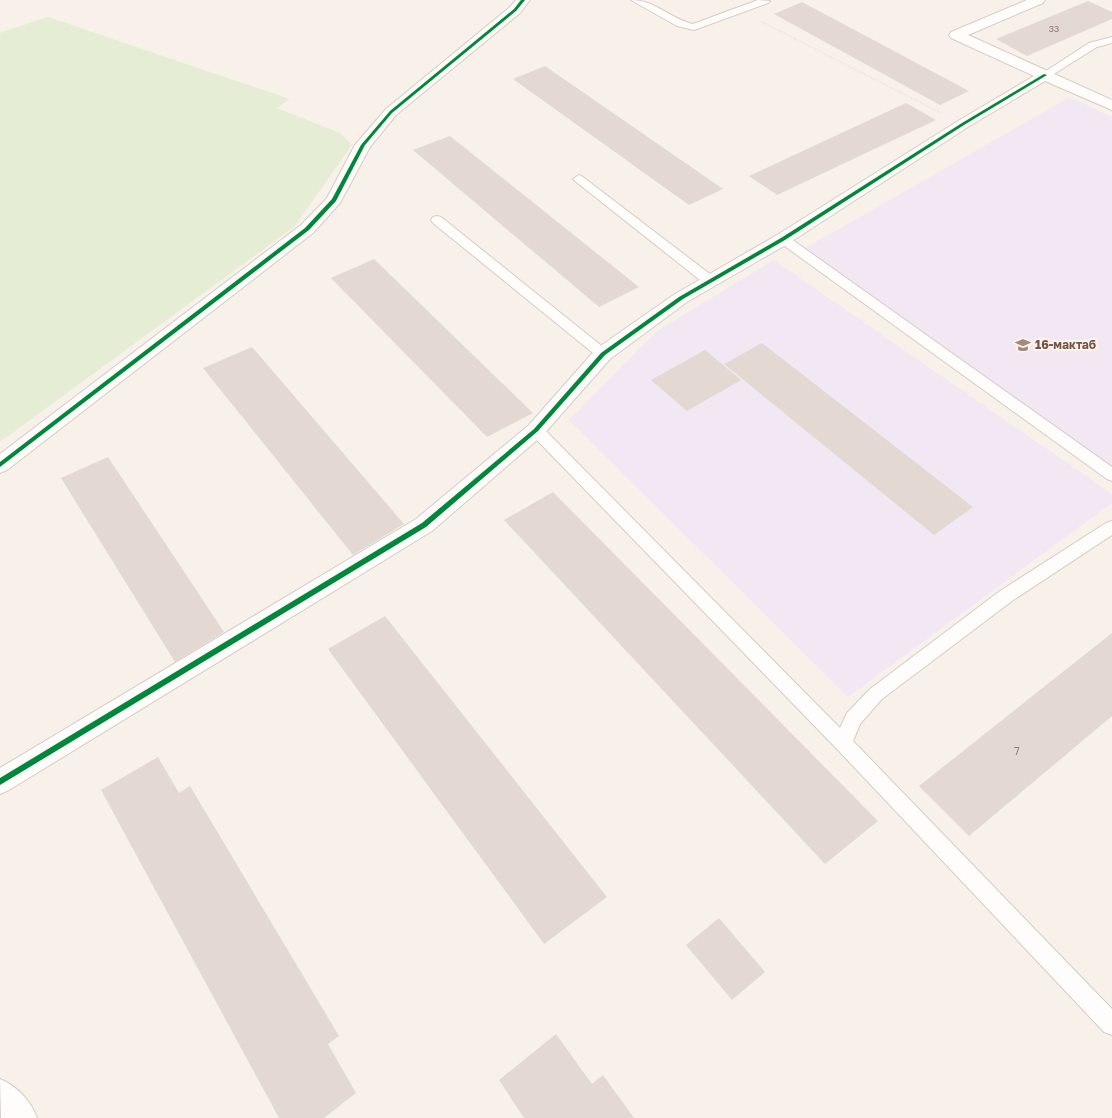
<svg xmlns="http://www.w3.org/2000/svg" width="1112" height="1118" font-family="'Golos Text',sans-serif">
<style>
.education{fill:#f2e8f3}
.green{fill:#e5eed4}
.building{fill:#e4d8d2}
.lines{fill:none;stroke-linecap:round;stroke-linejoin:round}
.lane-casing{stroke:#d6ccc6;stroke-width:2}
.street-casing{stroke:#d6ccc6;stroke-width:2}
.secondary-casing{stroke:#d7ccc6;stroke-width:2}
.path{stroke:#dad0cd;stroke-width:1.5;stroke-dasharray:0.5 2;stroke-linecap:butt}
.lane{fill:#fefdfc;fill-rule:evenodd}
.street{fill:#fefdfc;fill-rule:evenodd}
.secondary{fill:#fefdfc;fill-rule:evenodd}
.cycleway-casing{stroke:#fff5ec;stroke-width:2}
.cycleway{fill:#00873e;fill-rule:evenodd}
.labels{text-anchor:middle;stroke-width:4;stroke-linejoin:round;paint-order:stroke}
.far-number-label{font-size:9px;fill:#94776d}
.number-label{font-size:10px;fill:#94776d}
.poi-label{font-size:12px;font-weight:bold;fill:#775448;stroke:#fff5ec;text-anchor:start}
</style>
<rect width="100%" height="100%" fill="#f7f1ea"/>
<g class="education">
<polygon points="1070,97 1112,117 1112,471 802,250"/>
<polygon points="774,260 1112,494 1112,503 848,697 569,420 657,331"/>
</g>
<polygon class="green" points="48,17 290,99 277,108 340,133 352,145 294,227 0,442 0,33"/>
<g class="building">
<polygon points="1088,1 1112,12 1112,19 1027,56 996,39"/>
<polygon points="802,2 969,91 940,105 774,14"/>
<polygon points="545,66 723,189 689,205 513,79"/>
<polygon points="906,103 936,120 777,195 749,176"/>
<polygon points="450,136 639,287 599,307 413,150"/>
<polygon points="374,259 533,413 487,437 331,278"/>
<polygon points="762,343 973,507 934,535 724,364"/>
<polygon points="252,347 404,524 353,555 203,368"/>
<polygon points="705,350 741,380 687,411 651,380"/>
<polygon points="108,457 224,632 175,662 61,478"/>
<polygon points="553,492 878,821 825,864 504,520"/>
<polygon points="385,616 607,897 544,944 328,649"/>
<polygon points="1112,633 1112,716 969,836 919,786"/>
<polygon points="158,757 179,793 190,786 339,1036 328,1044 356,1093 324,1118 279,1118 101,790"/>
<polygon points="719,918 765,972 732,1000 686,945"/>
<polygon points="556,1034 592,1084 603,1075 634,1118 524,1118 499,1080"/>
</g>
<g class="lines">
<defs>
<g id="lane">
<path d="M631,0C655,0 671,19 693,24L758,0L770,1L768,3L694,30L677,26Z"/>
<polygon points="1112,37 1112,43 1097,47 1049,77 1041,77 1040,75 1089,43"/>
<polygon points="579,175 583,177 715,278 716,281 715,284 705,284 575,181 573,179"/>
<polygon points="437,216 441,217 608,351 610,354 608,357 598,357 433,223 431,220 433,217"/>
<polygon points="783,235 787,236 1112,467 1112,481 1107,479 779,242 777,239 779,236"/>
<polygon points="536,425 541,426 840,728 847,713 870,689 1000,591 1106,523 1112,521 1112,535 1012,601 882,699 860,724 853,741 1112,1009 1112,1035 1104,1032 837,749 531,434 529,430 531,426"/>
</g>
<g id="street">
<polygon points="516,0 530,0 520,13 396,115 370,147 340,203 313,233 7,470 0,473 0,454 301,225 327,198 355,145 386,109 510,7"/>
<polygon points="1027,0 1045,0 1043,3 968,35 1112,100 1112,110 1045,81 968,127 789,243 687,302 610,359 543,435 432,531 9,790 0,794 0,768 416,519 529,425 596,349 675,294 777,235 958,121 1034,76 951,38 949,35 951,32"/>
</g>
<path id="secondary" d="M0,1079C17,1086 31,1101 37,1118H1Z"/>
</defs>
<use href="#lane" class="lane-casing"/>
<use href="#street" class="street-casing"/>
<use href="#secondary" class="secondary-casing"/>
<polyline class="path" points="762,22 941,113"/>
<use href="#lane" class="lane"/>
<use href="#street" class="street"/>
<use href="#secondary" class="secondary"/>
<defs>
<g id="cycleway">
<polygon points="521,0 525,0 516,11 392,113 365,145 336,201 309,230 0,467 0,462 305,228 332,199 361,145 390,111 514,9"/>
<polygon points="1044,74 1047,75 964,125 785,240 683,299 605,355 538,431 426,527 0,785 0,778 422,523 534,429 601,353 679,297 781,238 962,123"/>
</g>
</defs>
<use href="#cycleway" class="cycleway-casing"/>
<use href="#cycleway" class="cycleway"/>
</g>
<defs>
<symbol id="school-bare" viewBox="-9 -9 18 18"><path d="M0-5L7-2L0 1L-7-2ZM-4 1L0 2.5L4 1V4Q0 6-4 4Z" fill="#a48b81" stroke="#fff5ec" stroke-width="2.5" paint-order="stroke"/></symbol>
</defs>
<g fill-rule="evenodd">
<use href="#school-bare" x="1012" y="334" width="22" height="22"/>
</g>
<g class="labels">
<g class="far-number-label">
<text x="1054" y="32">33</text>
</g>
<g class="number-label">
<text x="1017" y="755">7</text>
</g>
<g class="poi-label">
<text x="1035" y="349">16-мактаб</text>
</g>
</g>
</svg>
